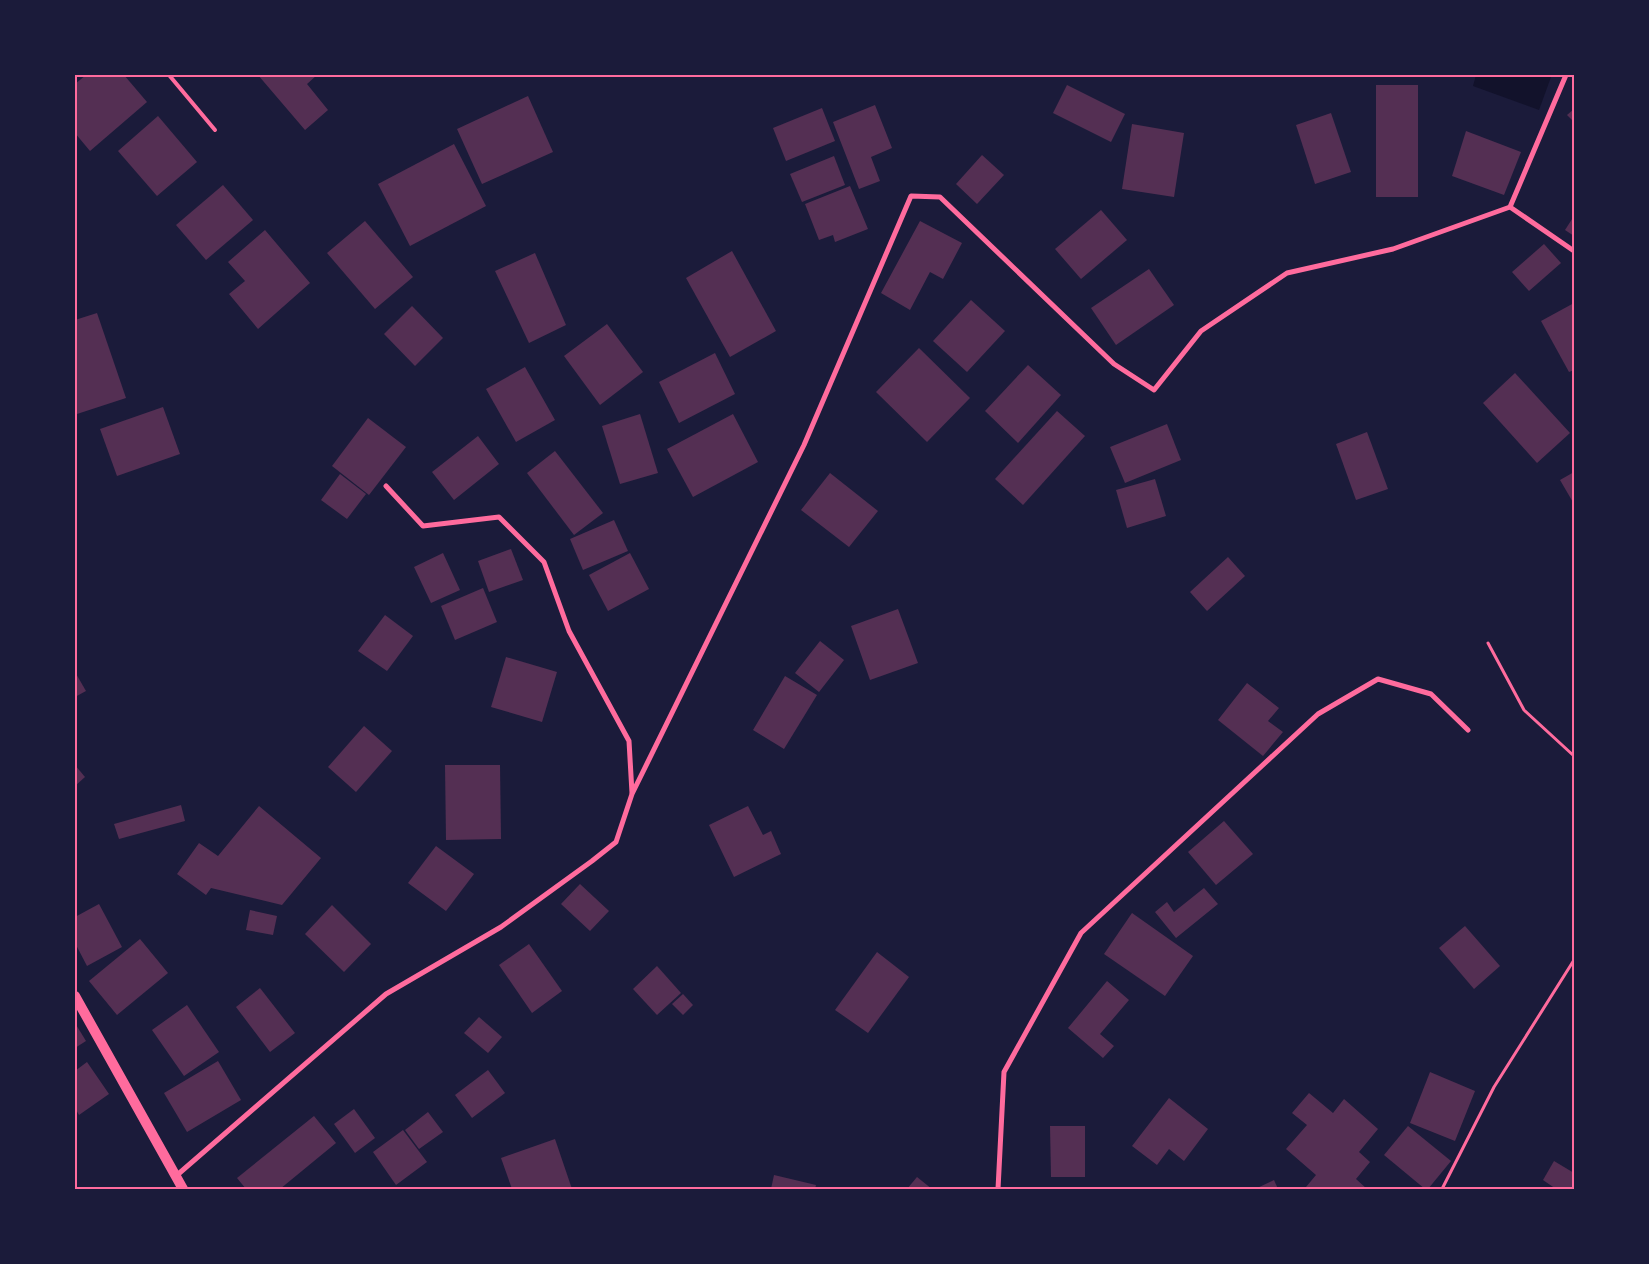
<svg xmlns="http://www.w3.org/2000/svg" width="1649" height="1264" font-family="'Roboto Serif',serif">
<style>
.water{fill:#12122b}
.building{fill:#542f53}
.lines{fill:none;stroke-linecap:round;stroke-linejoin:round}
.path{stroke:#ff6b9d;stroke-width:3}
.service{stroke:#ff6b9d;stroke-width:4}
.minor{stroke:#ff6b9d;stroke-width:5}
.secondary{stroke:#ff6b9d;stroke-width:10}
.neatline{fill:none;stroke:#ff6b9d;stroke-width:2}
</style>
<rect width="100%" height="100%" fill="#1b1b3a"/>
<polygon class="water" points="1476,75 1544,75 1551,77 1539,110 1473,86"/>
<g class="building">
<polygon points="86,75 124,75 147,102 90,151 75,133 75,84"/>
<polygon points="258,75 317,75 307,84 328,110 305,130"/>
<polygon points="1067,85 1125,114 1111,142 1053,113"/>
<rect x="1376" y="85" width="42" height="112"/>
<polygon points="528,96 553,152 482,184 457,129"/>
<polygon points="875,105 892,148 871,157 880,181 859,189 833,122"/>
<polygon points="822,108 835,141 786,161 773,128"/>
<polygon points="1574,109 1574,122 1567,115"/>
<polygon points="1331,113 1351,172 1315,184 1296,125"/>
<polygon points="158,116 197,162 157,196 118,151"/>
<polygon points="1132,124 1184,133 1174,197 1122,189"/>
<polygon points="1466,131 1521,152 1504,195 1452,176"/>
<polygon points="454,144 486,206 410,246 378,184"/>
<polygon points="982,155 1004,175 977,204 956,184"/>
<polygon points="834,156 845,185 802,202 790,174"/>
<polygon points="223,185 253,220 206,260 176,225"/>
<polygon points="850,186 868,229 835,242 833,235 819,240 805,204"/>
<polygon points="1101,210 1127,240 1081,279 1055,249"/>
<polygon points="1574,216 1574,236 1565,230"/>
<polygon points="365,221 413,277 375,309 327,253"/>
<polygon points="920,221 962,243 943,279 930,272 910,310 881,293"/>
<polygon points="265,230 310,283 258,329 229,294 245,281 228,262"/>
<polygon points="1544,244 1561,263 1529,291 1512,272"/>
<polygon points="732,251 776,331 730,357 686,278"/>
<polygon points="535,253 566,325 529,343 495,271"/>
<polygon points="1149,269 1174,305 1116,345 1091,308"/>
<polygon points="971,300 1005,331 967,372 933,341"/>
<polygon points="1574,303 1574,370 1569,372 1541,321"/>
<polygon points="412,306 443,338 415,366 384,334"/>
<polygon points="97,313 126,398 77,414 75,409 75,320"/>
<polygon points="607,324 643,372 600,405 564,356"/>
<polygon points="919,348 970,398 927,442 876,392"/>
<polygon points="715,353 735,394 679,423 659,382"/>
<polygon points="1028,365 1061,395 1018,443 985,411"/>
<polygon points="525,367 555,420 516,442 486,389"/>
<polygon points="1515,373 1570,433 1537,463 1483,403"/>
<polygon points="163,407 180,454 117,476 100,429"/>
<polygon points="1057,411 1085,436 1023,505 995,479"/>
<polygon points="640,414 658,473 620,484 602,426"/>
<polygon points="733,414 758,462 693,497 667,449"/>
<polygon points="368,418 406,447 369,495 332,466"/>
<polygon points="1167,424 1181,460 1125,483 1110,447"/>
<polygon points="1367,432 1388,489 1356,500 1336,444"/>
<polygon points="478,436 499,464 454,500 432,472"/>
<polygon points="555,451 603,513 574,535 527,473"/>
<polygon points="1574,472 1574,504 1560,480"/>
<polygon points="830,473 878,511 849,547 801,510"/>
<polygon points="340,474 366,494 347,519 321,500"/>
<polygon points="1155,479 1166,516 1127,528 1116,490"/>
<polygon points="614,520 628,551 583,570 570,539"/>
<polygon points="511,549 523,580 489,592 478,561"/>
<polygon points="443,553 460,590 431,603 414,567"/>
<polygon points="630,553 649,589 608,611 589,575"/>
<polygon points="1228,557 1245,576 1207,611 1190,592"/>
<polygon points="483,588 497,622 455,640 441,606"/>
<polygon points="898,609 918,663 870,680 851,626"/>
<polygon points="385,615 413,636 387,671 358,651"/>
<polygon points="820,641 844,660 819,692 795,673"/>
<polygon points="506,657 557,672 542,722 491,707"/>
<polygon points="75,672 86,691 75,697"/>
<polygon points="785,676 817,695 784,749 753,730"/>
<polygon points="1247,683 1279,708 1268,721 1283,732 1263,756 1218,720"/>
<polygon points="364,726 392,751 356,792 328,767"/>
<polygon points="75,765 85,777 75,786"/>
<polygon points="445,765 500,765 501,839 446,840"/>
<polygon points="181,805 185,821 119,839 114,824"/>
<polygon points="259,806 321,858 282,905 211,888 206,895 177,874 199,843 218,856"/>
<polygon points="748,806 763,835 771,831 781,854 734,877 709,825"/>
<polygon points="1224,821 1253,854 1216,885 1188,852"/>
<polygon points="436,846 474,874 446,911 408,883"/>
<polygon points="580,884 609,911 590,931 561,904"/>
<polygon points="1204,888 1218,904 1176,938 1155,912 1167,902 1174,912"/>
<polygon points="99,904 122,947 87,966 75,943 75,917"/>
<polygon points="332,905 371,944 344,972 305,934"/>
<polygon points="250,910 277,916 273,935 246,930"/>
<polygon points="1132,913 1193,956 1165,996 1104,954"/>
<polygon points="1465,926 1500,966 1474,989 1439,948"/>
<polygon points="140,939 168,973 117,1015 89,981"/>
<polygon points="529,944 562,991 532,1013 499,965"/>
<polygon points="877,952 909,977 868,1033 835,1010"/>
<polygon points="657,966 681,993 657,1015 633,989"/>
<polygon points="1107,981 1129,1000 1100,1034 1114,1046 1103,1058 1068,1028"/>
<polygon points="260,988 295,1033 270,1052 236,1007"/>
<polygon points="683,994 693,1005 683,1015 672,1004"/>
<polygon points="187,1005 219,1052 184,1076 152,1030"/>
<polygon points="479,1017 502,1037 488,1053 464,1033"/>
<polygon points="75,1023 86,1041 75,1048"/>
<polygon points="218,1061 241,1100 187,1132 164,1093"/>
<polygon points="87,1062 109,1094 79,1115 75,1108 75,1071"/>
<polygon points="488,1070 505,1093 472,1118 455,1095"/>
<polygon points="1430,1072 1475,1091 1455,1141 1410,1123"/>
<polygon points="1309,1093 1333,1113 1344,1099 1378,1129 1359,1152 1370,1162 1356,1179 1367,1189 1309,1189 1306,1187 1316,1175 1286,1149 1307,1125 1292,1113"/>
<polygon points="1169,1098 1208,1129 1184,1161 1169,1149 1157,1165 1132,1146"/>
<polygon points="354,1109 375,1138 355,1153 334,1124"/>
<polygon points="428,1112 443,1132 419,1149 405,1130"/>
<polygon points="314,1116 336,1143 280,1189 246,1189 237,1178"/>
<polygon points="1050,1126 1085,1126 1085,1177 1051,1177"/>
<polygon points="1408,1126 1451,1161 1428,1189 1425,1189 1384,1155"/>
<polygon points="403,1130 427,1162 396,1185 373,1152"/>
<polygon points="555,1139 572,1189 512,1189 501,1158"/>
<polygon points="1554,1161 1574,1173 1574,1189 1556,1189 1543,1180"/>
<polygon points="774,1175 816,1185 815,1189 771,1189"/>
<polygon points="917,1177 932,1189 907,1189"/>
<polygon points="1274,1180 1278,1189 1255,1189"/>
</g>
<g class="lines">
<g class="path">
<polyline points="1488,643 1524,710 1574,756"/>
<polyline points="1442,1189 1494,1087 1574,960"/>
</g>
<polyline class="service" points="169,75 215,130"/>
<g class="minor">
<polyline points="1510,207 1566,75"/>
<polyline points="386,486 423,526 499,517 544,562 569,631 629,741 632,793"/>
<polyline points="176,1176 386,994 501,927 592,861 616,842 632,794 804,445 911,196 940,197 1114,364 1154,390 1201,331 1287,273 1393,249 1510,207 1574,251"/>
<polyline points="998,1189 1004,1072 1081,933 1318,714 1378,679 1431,694 1468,730"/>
</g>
<polyline class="secondary" points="75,996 183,1189"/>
</g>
<rect width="1649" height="1264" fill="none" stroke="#1b1b3a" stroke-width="152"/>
<rect x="76" y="76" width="1497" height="1112" class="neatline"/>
</svg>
